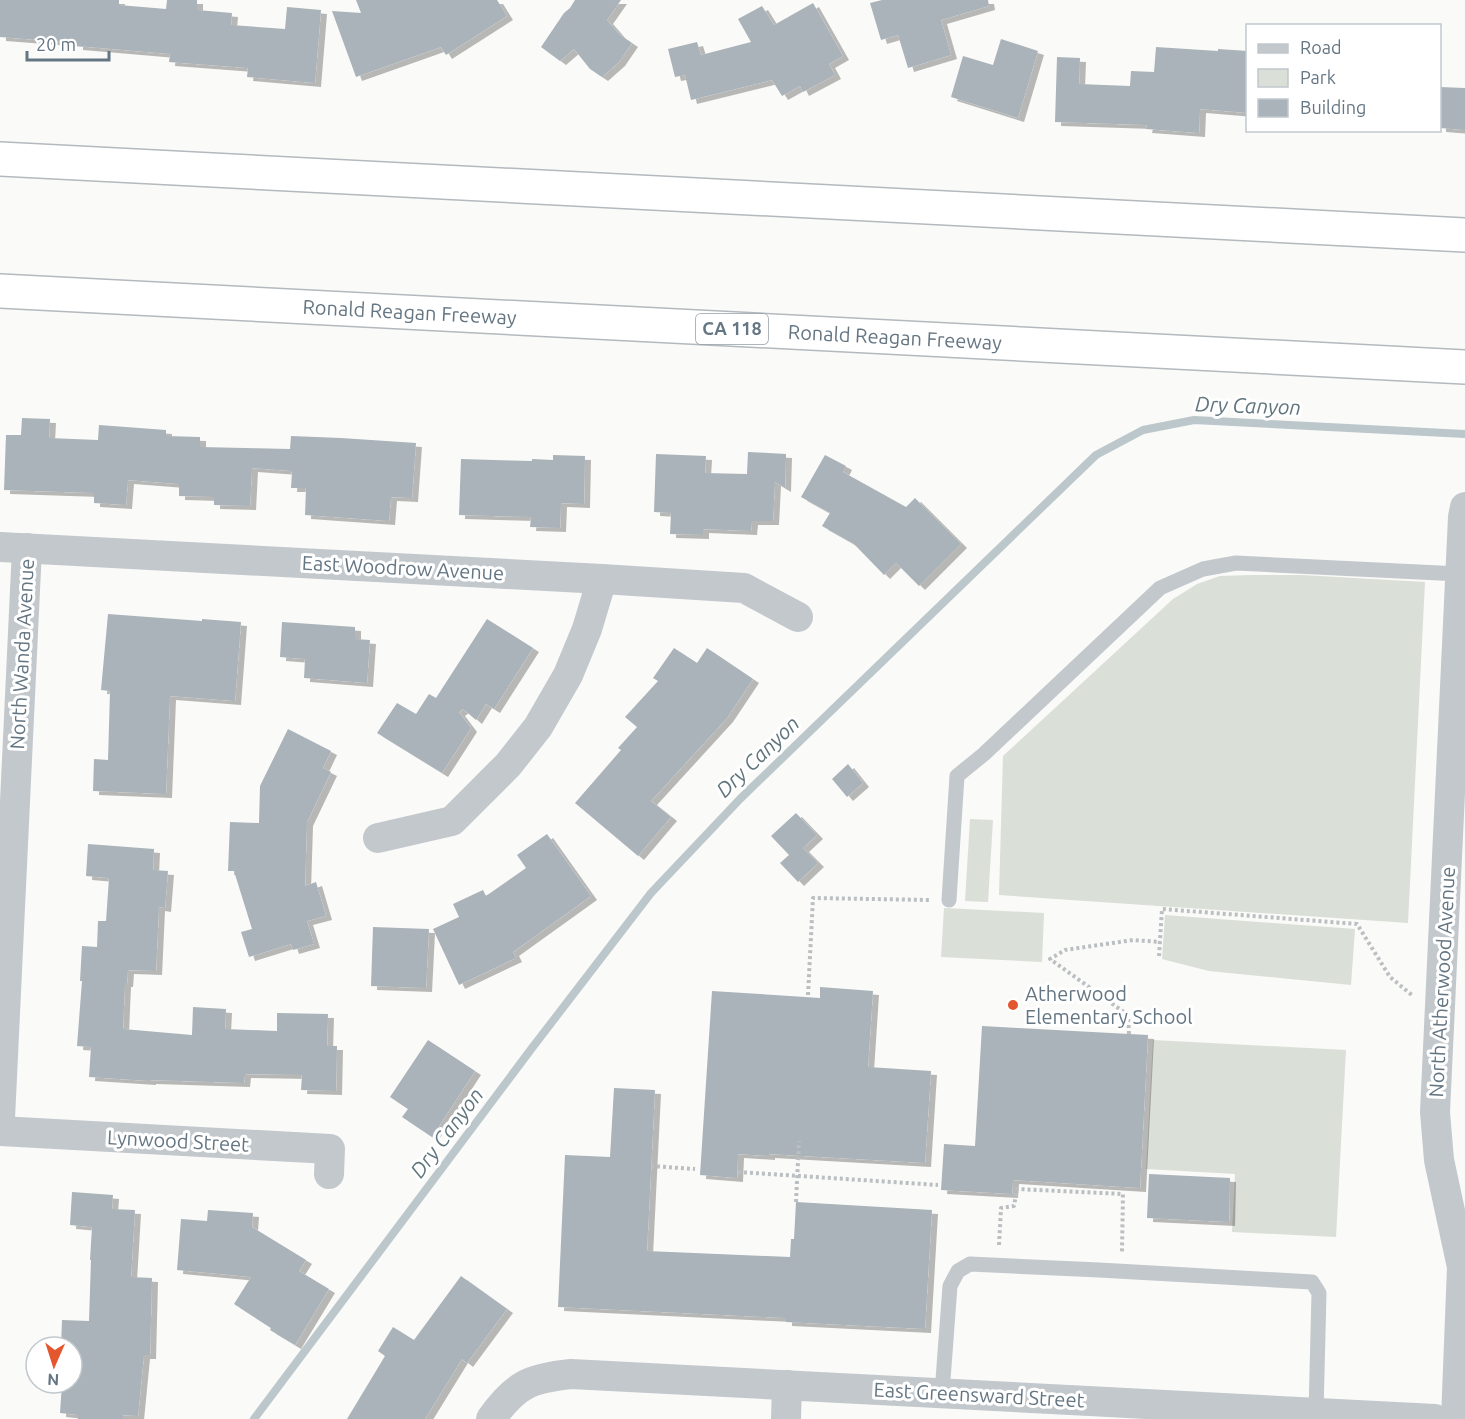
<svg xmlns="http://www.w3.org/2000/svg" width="1465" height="1419" font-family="Ubuntu,sans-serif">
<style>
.green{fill:#dadfd7}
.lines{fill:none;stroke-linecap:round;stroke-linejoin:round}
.stream{stroke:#bbc7cb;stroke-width:8}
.building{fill:#aab3b9;filter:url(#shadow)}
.highway-casing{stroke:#b4b9bd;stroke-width:36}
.path{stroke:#bbbfc2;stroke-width:4;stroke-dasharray:3 3;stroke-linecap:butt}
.lane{stroke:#c3c8cc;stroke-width:15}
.street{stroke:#c3c8cc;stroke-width:30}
.highway{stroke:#fff;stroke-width:33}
.poi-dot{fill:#e4572e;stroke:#fff;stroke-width:2}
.labels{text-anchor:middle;stroke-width:6;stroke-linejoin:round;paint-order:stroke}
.shield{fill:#fff;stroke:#939fa8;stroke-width:1.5}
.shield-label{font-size:18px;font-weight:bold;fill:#657683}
.street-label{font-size:20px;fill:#657683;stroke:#fff}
.poi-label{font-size:20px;fill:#657683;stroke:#fff;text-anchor:start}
.water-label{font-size:21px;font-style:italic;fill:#60757c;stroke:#fff}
</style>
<defs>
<filter id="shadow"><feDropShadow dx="6" dy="4" stdDeviation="0" flood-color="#0004"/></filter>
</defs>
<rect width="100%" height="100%" fill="#fafaf8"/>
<g class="green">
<polygon points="1251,575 1302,575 1425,582 1408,923 999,895 1003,756 1173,599 1197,584 1220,576"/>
<polygon points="970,819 993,820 988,902 965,901"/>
<polygon points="944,908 1044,913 1042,962 941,957"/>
<polygon points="1165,915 1355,929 1351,985 1209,971 1162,959"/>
<polygon points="1153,1040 1346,1050 1336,1237 1232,1232 1235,1174 1146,1169"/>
</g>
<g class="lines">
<polyline class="stream" points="254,1419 532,1048 651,893 740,799 1096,455 1143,430 1194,420 1465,434"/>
</g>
<g class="building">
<polygon points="0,0 119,0 119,5 166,9 167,0 197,0 197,10 232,13 231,25 285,29 287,7 321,10 315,83 247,77 248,68 169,62 170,54 77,46 77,43 0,37"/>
<polygon points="356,0 497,0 507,16 446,55 441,47 356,77 332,11 361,13"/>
<polygon points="575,0 621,0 607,20 620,35 632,43 619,62 602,77 590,69 574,49 560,61 541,47 564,13 570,8"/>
<polygon points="882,0 988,0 989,6 941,20 951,55 908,68 898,35 881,40 870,3"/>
<polygon points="813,3 843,56 829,64 835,75 803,92 800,86 782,96 772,80 691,100 685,75 675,77 668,49 697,42 701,55 751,42 738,19 762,6 774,25"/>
<polygon points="1001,39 1038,51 1018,118 951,97 963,56 993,65"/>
<polygon points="1156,47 1218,51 1218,49 1248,51 1248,113 1200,109 1199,133 1146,129 1147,125 1055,122 1057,57 1080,58 1079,84 1130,86 1131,71 1154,72"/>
<polygon points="1440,87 1465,88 1465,130 1440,128"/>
<polygon points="22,418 50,419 49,438 98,440 99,425 166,430 166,436 200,437 200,447 290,449 291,436 341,438 416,443 412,498 391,497 389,521 305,515 306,488 291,488 292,471 252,468 250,506 214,505 214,497 179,496 179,484 128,480 126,505 94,503 94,493 4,490 6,435 21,435"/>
<polygon points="748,452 786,454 785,488 775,482 773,521 752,521 751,531 703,529 703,535 670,534 671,513 654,512 656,454 706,456 705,473 747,474"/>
<polygon points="553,455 585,456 584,504 561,503 560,528 530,527 531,517 459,515 461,459 532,461 532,459 553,460"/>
<polygon points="825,455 846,466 843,472 906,507 915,498 961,544 919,586 896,563 884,575 854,544 822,526 830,513 801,497"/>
<polygon points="108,614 202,621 202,619 241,622 235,701 170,696 166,794 93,791 94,759 108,760 110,691 101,690"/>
<polygon points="487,619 533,648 494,709 486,704 476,720 463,709 459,712 471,728 442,773 377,733 397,703 416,714 429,694 436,698"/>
<polygon points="282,622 355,627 355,639 370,640 367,683 304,678 305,659 280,657"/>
<polygon points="674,648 697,663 707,648 753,679 727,718 651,801 671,817 638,856 575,803 621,750 618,748 637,727 625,717 658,681 653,678"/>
<polygon points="288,729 331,751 323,768 331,772 307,822 305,886 316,882 326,916 307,921 314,944 293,950 291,944 249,957 241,932 252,929 234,871 228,871 230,822 259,823 260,786"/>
<polygon points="848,764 863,783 847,797 832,779"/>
<polygon points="796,813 817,835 803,848 818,863 798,882 780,863 789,855 771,836"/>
<polygon points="547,834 591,896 513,952 516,958 459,985 433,929 459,917 453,904 483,890 486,896 526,868 517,855"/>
<polygon points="88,844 154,849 153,870 168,871 165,908 159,907 156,971 128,970 127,983 125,983 123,1029 192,1035 193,1007 226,1009 225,1029 277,1031 277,1013 328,1014 327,1046 337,1046 336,1091 301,1090 302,1075 245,1074 244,1083 150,1080 150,1081 89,1077 91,1047 77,1046 82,981 80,981 82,946 97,947 98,921 106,921 109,878 86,876"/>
<polygon points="373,927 429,929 426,988 371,986"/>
<polygon points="820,987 873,991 868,1067 931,1071 925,1163 769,1154 769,1156 738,1154 737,1178 700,1175 712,991 820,998"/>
<polygon points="982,1026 1148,1035 1140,1188 1013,1180 1012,1194 941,1190 944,1144 975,1146"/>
<polygon points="428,1040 475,1071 432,1137 402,1117 408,1109 390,1097"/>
<polygon points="614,1088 655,1090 647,1251 790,1257 791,1239 794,1239 796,1202 932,1210 925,1329 786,1322 786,1318 558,1307 565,1155 610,1157"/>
<polygon points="1149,1174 1230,1178 1229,1222 1147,1218"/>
<polygon points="72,1192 113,1195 112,1209 135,1210 131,1277 152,1278 150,1355 144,1355 138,1416 123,1415 123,1419 78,1419 78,1415 60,1413 62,1383 72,1383 72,1347 61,1347 62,1320 89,1321 91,1260 90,1260 92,1227 70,1225"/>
<polygon points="208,1210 253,1213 252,1227 306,1260 299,1271 329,1289 295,1345 270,1330 271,1328 234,1304 251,1277 177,1270 181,1219 207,1221"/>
<polygon points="461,1276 507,1309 467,1363 462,1359 425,1419 347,1419 385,1356 378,1351 393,1327 414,1340"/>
</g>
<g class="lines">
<defs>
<g id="highway">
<polyline points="0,159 1465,235"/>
<path id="s1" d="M0,291L1465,367"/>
</g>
</defs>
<use href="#highway" class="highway-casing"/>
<g class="path">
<polyline points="1159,956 1162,909 1357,924 1390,977 1413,996"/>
<polyline points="808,995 813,898 930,900"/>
<polyline points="1129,1034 1128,1015 1050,959 1065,950 1133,940 1160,942"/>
<polyline points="651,1166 695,1169"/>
<polyline points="738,1172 938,1185"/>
<polyline points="796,1202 799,1141"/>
<polyline points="999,1245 1001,1208 1014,1206 1017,1189 1123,1194 1122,1252"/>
</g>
<g class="lane">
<polyline points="949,900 957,776 984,754 1160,588 1203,569 1236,563 1460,574"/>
<polyline points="942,1393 950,1286 958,1271 970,1264 1099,1270 1312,1282 1319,1293 1316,1413"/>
</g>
<g class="street">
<polyline points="0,547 602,579 744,588 798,617"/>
<polyline points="378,838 452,821 508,765 538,727 568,675 587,629 602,579"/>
<polyline points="0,1119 27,548"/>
<polyline points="0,1131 330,1149 329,1174"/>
<path d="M491,1419C515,1385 530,1378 571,1374L1435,1419"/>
<polyline points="786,1419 787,1385"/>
<polyline points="1456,1419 1462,1267 1439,1160 1435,1112 1463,517 1465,507"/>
</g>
<use href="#highway" class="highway"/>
</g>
<circle class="poi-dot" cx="1013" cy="1005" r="6"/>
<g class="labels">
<rect class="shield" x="696" y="314" width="72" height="30" rx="4.5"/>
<g class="shield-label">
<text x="732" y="335">CA 118</text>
</g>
<g class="street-label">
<text dy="7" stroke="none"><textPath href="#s1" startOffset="410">Ronald Reagan Freeway</textPath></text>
<text dy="7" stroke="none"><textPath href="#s1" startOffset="896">Ronald Reagan Freeway</textPath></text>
<text transform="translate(403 568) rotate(3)" y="7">East Woodrow Avenue</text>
<text transform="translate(22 654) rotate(-87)" y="7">North Wanda Avenue</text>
<text transform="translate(1442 982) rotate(-87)" y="7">North Atherwood Avenue</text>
<text transform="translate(178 1141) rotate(3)" y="7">Lynwood Street</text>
<text transform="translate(979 1395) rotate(3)" y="7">East Greensward Street</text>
</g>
<g class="poi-label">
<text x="1025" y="1001">Atherwood<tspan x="1025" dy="23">Elementary School</tspan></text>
</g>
<g class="water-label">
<text transform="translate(1248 406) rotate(2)" y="7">Dry Canyon</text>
<text transform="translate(758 757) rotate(-44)" y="7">Dry Canyon</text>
<text transform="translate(447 1133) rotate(-53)" y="7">Dry Canyon</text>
</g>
</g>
<rect x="1246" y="24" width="195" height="108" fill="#ffffff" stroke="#c1c8cd" stroke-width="1.5"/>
<rect x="1258" y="44" width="30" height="9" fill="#c3c8cc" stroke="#c1c8cd" stroke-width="1.5"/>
<text x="1300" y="54" font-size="18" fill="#657683">Road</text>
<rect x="1258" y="69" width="30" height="18" fill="#dadfd7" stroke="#c1c8cd" stroke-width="1.5"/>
<text x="1300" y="84" font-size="18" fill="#657683">Park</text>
<rect x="1258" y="99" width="30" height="18" fill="#aab3b9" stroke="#c1c8cd" stroke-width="1.5"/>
<text x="1300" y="114" font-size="18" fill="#657683">Building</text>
<g transform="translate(54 1365) rotate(183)"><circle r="28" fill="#ffffff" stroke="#c1c8cd" stroke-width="1.5"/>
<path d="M0-4.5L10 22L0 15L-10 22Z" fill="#e4572e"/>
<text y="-9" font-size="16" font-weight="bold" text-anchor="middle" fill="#657683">N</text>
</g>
<path d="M27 51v9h82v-9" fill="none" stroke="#657683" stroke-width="3"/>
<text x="36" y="51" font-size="18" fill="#657683" stroke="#ffffff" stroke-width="4.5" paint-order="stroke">20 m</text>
</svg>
